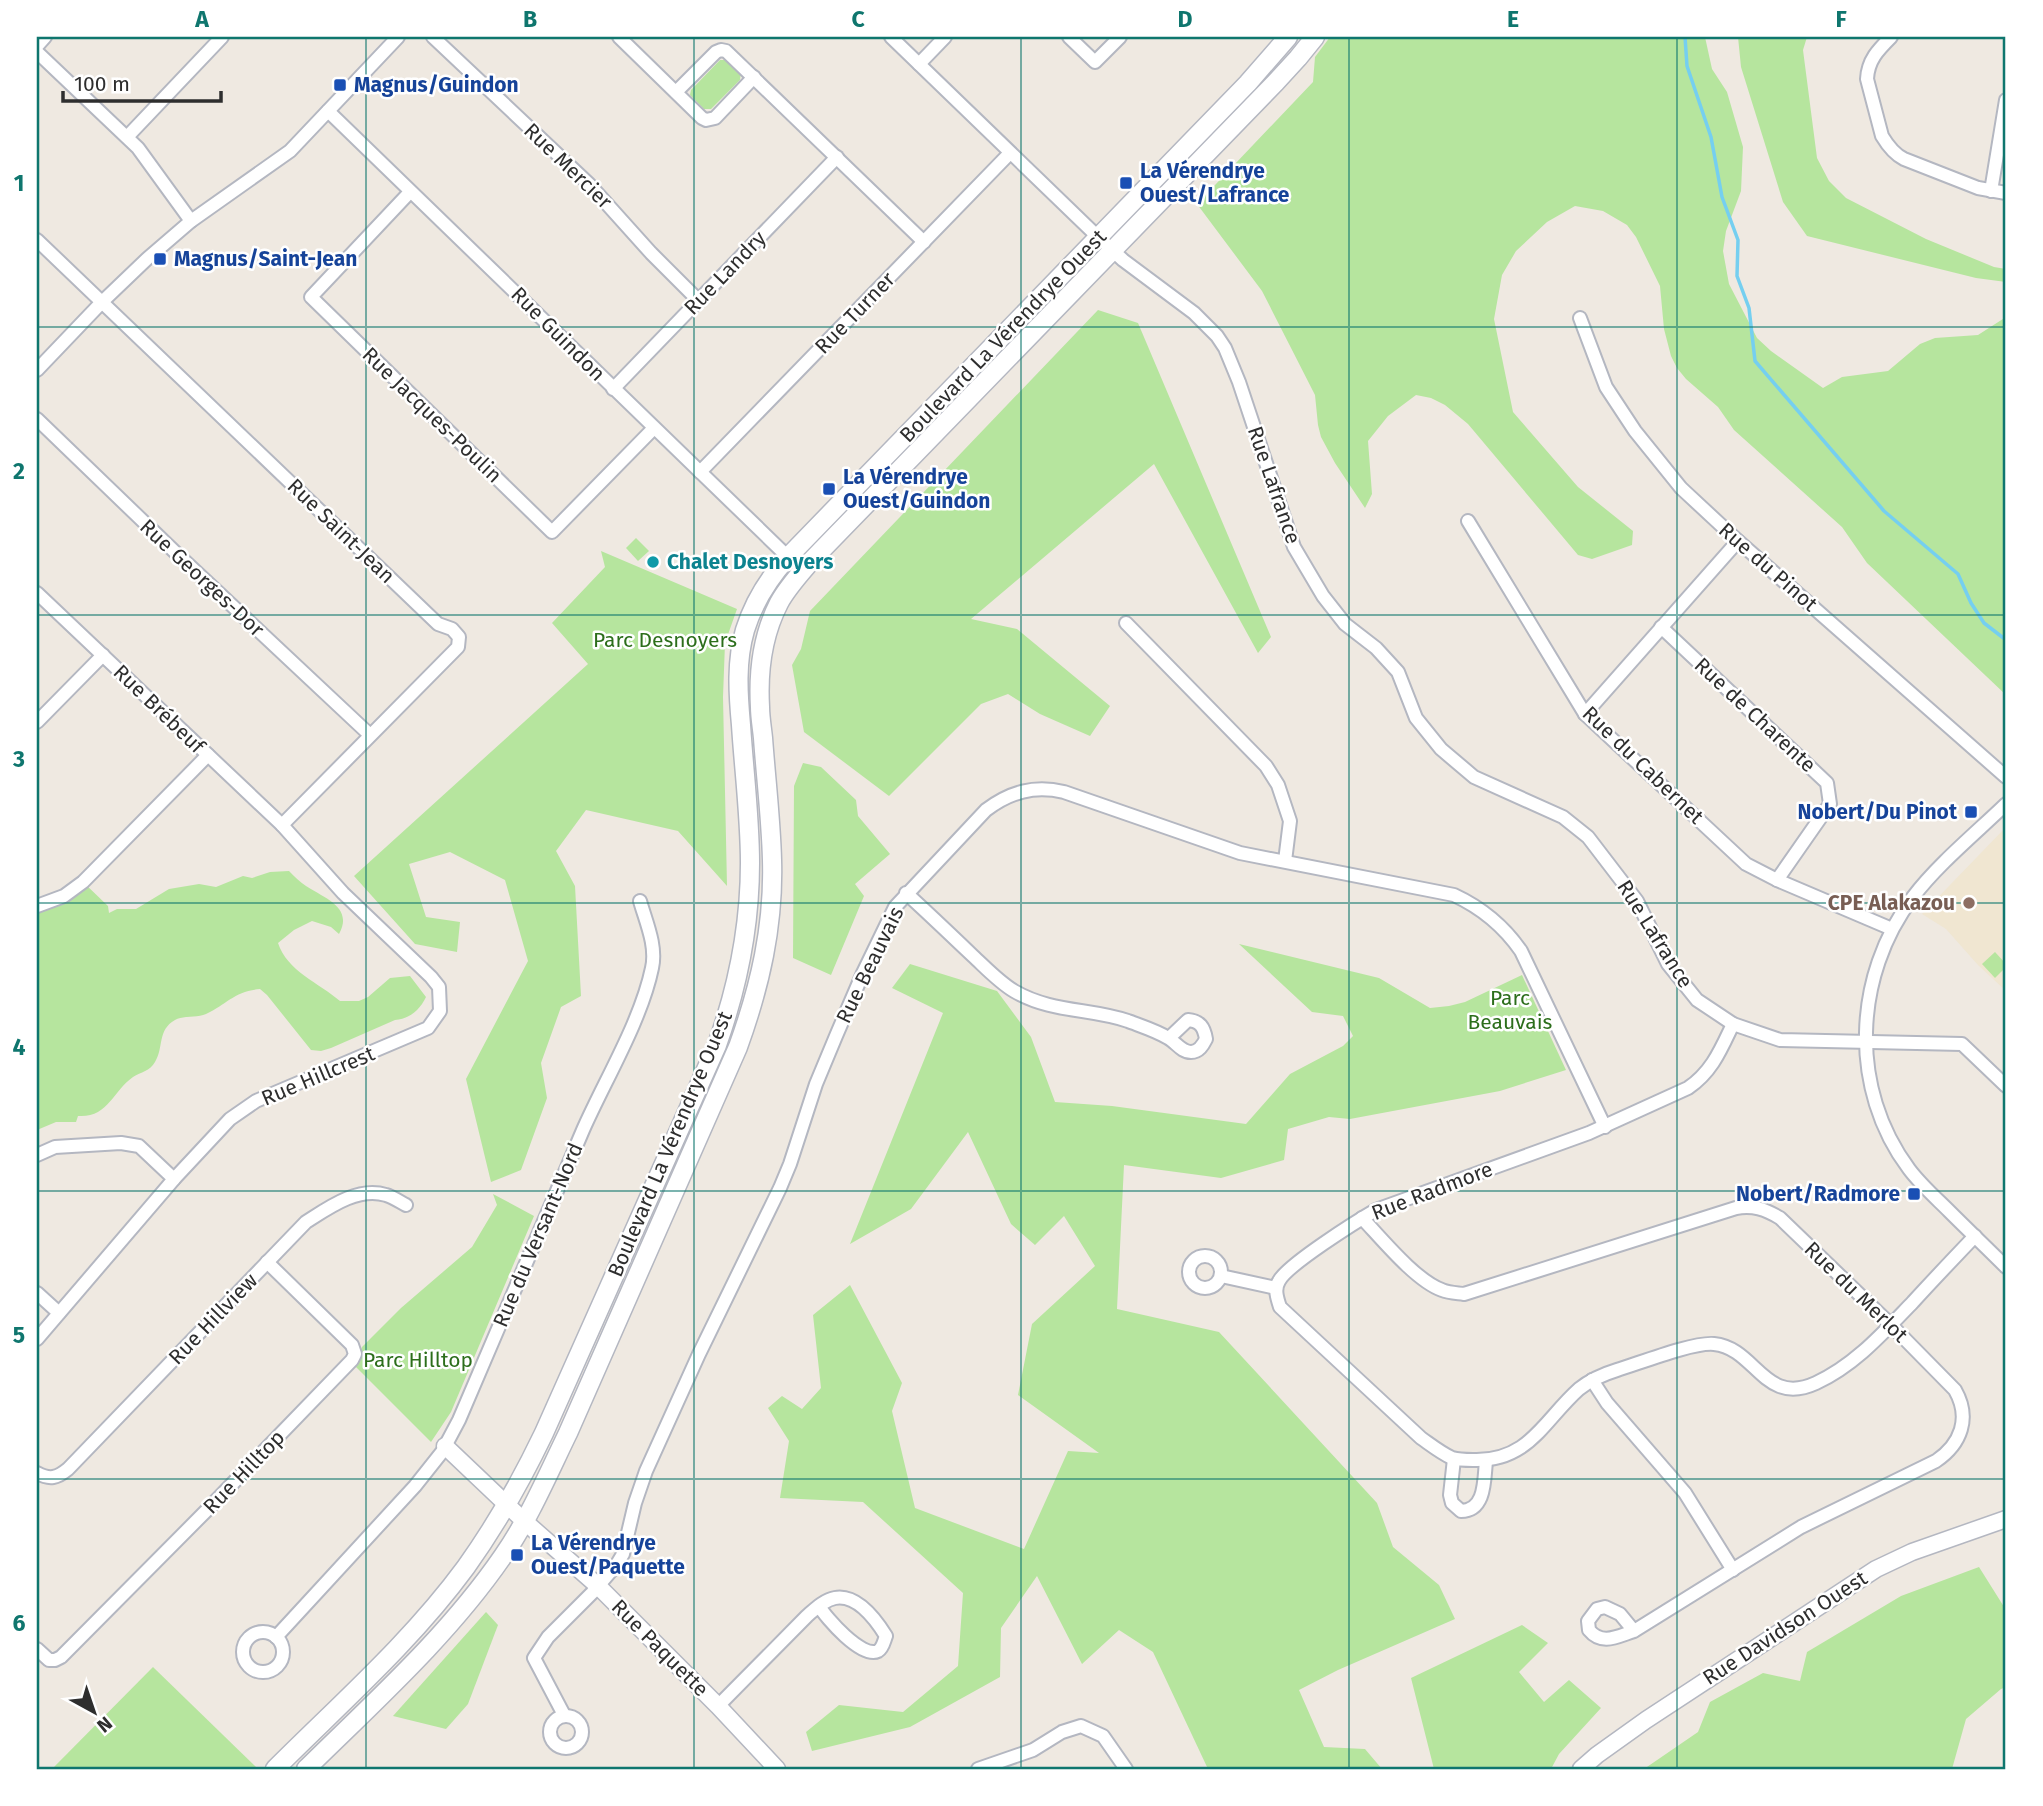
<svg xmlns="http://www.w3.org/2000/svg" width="2043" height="1806" font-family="'Fira Sans',sans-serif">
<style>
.education{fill:#f0e6d1}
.green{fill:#b6e59e}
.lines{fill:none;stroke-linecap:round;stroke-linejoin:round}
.stream{stroke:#75cff0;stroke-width:3.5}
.minor-casing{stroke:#b4b7c1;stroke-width:16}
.tertiary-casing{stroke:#b4b7c1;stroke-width:19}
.secondary-casing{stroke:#b4b7c1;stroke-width:21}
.minor{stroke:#fff;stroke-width:12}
.tertiary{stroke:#fff;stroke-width:16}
.secondary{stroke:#fff;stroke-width:18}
.grid{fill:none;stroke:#0f766e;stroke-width:2;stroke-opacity:0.55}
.transit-dot{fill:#1a4fb4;stroke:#fff;stroke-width:2.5}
.culture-dot{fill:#0f9aa8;stroke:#fff;stroke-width:2.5}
.education-dot{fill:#8d6e63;stroke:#fff;stroke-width:2.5}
.labels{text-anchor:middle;stroke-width:5;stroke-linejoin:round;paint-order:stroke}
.transit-label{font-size:21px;font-weight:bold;fill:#164399;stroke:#fff;text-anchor:start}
.street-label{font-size:21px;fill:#2e2e2e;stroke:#fff}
.culture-label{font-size:21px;font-weight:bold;fill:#0d838f;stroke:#fff;text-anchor:start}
.park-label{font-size:21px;fill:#2c6e1b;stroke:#fff}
.education-label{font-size:21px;font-weight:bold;fill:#785e54;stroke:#fff;text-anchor:end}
.neatline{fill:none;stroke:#0f766e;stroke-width:2.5}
.grid-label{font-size:23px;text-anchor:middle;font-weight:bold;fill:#0f766e}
</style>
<rect width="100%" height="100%" fill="#efe9e1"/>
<polygon class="education" points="2006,827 2006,991 1978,965 1946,929 1922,914"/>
<g class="green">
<polygon points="1330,37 1705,37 1712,69 1727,92 1743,147 1741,191 1726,231 1723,251 1729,284 1757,338 1771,351 1823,388 1842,377 1888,371 1920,344 1935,338 1978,335 2006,317 2006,695 1867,563 1842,527 1734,430 1718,407 1686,379 1677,368 1671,356 1664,329 1660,286 1636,237 1627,225 1603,211 1575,206 1547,222 1516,251 1502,275 1494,319 1513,412 1578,487 1633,531 1632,545 1592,559 1578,555 1468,424 1445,405 1431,398 1416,395 1388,416 1368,441 1372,494 1365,508 1335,463 1321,437 1318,425 1315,395 1262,291 1197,204 1313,82 1315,57"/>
<polygon points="1738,37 1807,37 1803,50 1817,158 1829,181 1846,198 1926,239 1994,267 2006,269 2006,282 1976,278 1807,236 1783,202 1741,67"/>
<polygon points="720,60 728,60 741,72 740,80 711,109 704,109 690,95 691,90"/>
<polygon points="1098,310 1138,323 1271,637 1258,653 1154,464 971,619 1017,629 1110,706 1090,736 1040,714 1008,694 981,704 889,796 804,732 792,665 801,649 810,611"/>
<polygon points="636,538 649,551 638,561 626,548"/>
<polygon points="601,551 737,609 725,643 723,697 727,886 678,831 586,810 556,851 575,886 581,996 561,1007 541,1063 547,1098 521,1170 491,1182 466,1079 528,961 505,880 450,852 409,864 426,917 460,922 457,952 415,944 354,876 588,664 552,623 605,567"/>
<polygon points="803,763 821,767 856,800 858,816 890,854 855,884 864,896 831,975 793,958 794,786"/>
<path d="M289,871C294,876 300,882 306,886C324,898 354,907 339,934L331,927L312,921L294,930L278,943C287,971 319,983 340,1001H359L368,997L390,978L410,976L426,997C420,1010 409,1019 395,1020L331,1048L321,1051L311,1050L267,995L260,989C235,991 227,1004 206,1014C197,1018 184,1015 175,1020C157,1030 164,1048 155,1062C150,1071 141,1072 133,1077C113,1091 108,1118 78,1116L76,1122H56L37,1130V906L83,882L108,906L109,913L117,909H136L169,889L199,884L216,887L243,876L252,878L270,872Z"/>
<polygon points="1239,944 1379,978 1430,1008 1449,1006 1465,1002 1522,975 1566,1070 1500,1091 1350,1119 1329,1117 1288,1129 1284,1160 1221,1178 1124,1165 1117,1309 1219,1332 1377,1503 1393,1547 1439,1585 1455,1619 1338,1670 1299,1690 1324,1747 1365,1749 1382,1769 1208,1769 1153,1652 1119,1630 1082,1664 1037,1576 1001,1628 1000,1677 910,1727 812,1751 806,1732 839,1705 903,1712 958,1666 963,1593 863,1502 780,1498 789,1441 768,1408 782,1396 802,1409 821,1388 813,1315 850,1285 902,1383 892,1411 915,1508 1024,1549 1068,1451 1099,1453 1018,1395 1032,1324 1095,1266 1064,1216 1035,1245 1011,1224 968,1132 911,1209 850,1244 943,1013 892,988 910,964 997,991 1031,1037 1055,1102 1112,1106 1246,1124 1290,1074 1343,1046 1353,1036 1343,1016 1312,1012"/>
<polygon points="1995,952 2006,964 2006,967 1995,978 1982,964"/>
<polygon points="493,1194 534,1216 451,1412 431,1442 355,1366 362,1347 401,1308 472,1247 497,1205"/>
<polygon points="1979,1567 2006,1610 2006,1687 2001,1689 1966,1719 1952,1769 1644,1769 1698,1732 1710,1702 1763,1673 1800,1681 1807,1652 1901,1596"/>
<polygon points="486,1612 498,1625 468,1704 446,1729 393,1716"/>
<polygon points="1522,1625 1548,1643 1519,1672 1544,1702 1569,1680 1601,1708 1559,1754 1551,1769 1434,1769 1411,1678"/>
<polygon points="153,1667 257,1768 256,1769 52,1769"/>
</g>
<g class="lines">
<polyline class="stream" points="1685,37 1687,66 1711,137 1722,197 1738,240 1737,276 1749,308 1755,361 1884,511 1958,574 1971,603 1984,623 2006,640"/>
<defs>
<g id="minor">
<polyline points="433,37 589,184 651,253 699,301"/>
<polyline points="619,37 702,118 706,120 715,118 754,77"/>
<polyline points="891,37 1099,238 1123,260 1194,313 1217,336 1225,348 1239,382 1294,547 1323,596 1345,624 1376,648 1398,672 1416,718 1441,749 1474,777 1563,817 1588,837 1637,901 1668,964 1697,1000 1733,1024 1780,1040 1962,1044 2006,1086"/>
<polyline points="1069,37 1095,62 1120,37"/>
<path d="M1891,37C1878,50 1868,60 1867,79L1882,136C1888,146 1894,154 1904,159L1978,188L2006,193"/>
<polyline points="37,46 45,37"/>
<polyline points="37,52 138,148 191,221"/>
<polyline points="919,64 945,37"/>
<polyline points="676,92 716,52 721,50 726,51 924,242"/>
<polyline points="328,111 788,557"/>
<polyline points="127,137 222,37"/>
<polyline points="1991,191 2006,100"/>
<polyline points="410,192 311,297 552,532 654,428"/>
<polyline points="37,240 438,624 452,629 459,637 458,647 282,825"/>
<polyline points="1580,318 1606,387 1635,431 1681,488 1738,541 2006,777"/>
<polyline points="37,370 102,302 148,258 191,221 290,151 398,37"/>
<polyline points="613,389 837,157"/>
<polyline points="37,419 176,553 370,735"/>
<polyline points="700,472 1010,153"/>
<polyline points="1468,521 1585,714 1746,864 1777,880 1892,929"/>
<polyline points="37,593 282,825 343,893 431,977 439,987 440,1011 428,1028 256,1101 230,1119 174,1179 37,1339"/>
<polyline points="1126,623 1266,766 1278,785 1290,821 1285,861"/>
<polyline points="1661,627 1827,783 1830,804 1777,880"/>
<polyline points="1585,714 1738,541"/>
<polyline points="37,722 103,655"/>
<path d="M2006,804C1977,832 1937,865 1913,897C1853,976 1849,1089 1909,1169C1921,1185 1936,1198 1949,1211C1968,1230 1987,1248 2006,1267"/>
<path d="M906,893C929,914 951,935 973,956C986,968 999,982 1014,991C1052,1013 1090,1008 1128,1021C1141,1026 1157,1031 1168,1038C1176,1042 1181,1052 1191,1052C1199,1052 1203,1045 1206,1039C1204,1027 1200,1021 1188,1020L1169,1038"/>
<polyline points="37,906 64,896 83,882 208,755"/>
<path d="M1733,1024C1721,1049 1712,1072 1688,1088L1589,1133L1376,1210C1357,1221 1287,1265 1279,1281C1274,1289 1277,1298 1280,1307L1421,1438C1431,1445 1441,1453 1452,1458C1459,1460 1466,1460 1473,1460C1529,1462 1544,1420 1579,1389C1590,1380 1604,1374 1617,1370C1640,1363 1693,1342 1714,1344C1756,1348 1764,1407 1816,1383C1855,1365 1883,1333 1913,1302C1933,1280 1954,1258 1975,1236"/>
<polyline points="37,1155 55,1147 121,1143 139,1146 174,1179"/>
<path d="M1362,1218C1381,1238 1416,1281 1442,1290C1449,1293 1457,1293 1464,1294L1736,1208C1753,1205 1765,1209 1780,1218L1891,1325L1955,1390C1971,1418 1961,1444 1936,1461L1801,1527L1634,1631C1618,1636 1602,1646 1589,1630L1588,1621L1597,1609L1605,1607L1620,1614L1634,1631"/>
<circle cx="1205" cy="1272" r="16"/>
<polyline points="1221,1276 1276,1288"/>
<polyline points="37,1293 59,1313"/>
<polyline points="1592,1380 1607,1403 1685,1493 1733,1570"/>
<path d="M1454,1459L1450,1495L1452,1503L1461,1511C1486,1511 1484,1479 1486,1461"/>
<path d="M37,1473C50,1480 57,1478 68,1469L306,1222C328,1208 358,1186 386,1195C393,1197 400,1202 406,1205"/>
<circle cx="263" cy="1652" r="20"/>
<path d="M276,1637L415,1486L442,1452L459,1420C501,1324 541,1226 583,1130C605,1080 641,1021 652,968C657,946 646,922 640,901"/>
<polyline points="37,1649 49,1660 55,1660 61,1657 207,1510 352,1360 355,1354 352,1345 267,1262"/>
<path d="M718,1706L807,1616C815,1609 824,1600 835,1598C857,1594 876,1620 886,1636C884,1641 883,1648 878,1651C862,1659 826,1618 819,1606"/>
<path d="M564,1715L534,1658L548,1637L592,1593L617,1564L623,1554L635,1503L646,1471L699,1354L780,1188L790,1164L816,1084L836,1036L863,973L895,907L986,810C1010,792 1034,785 1064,792L1240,853L1454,895C1482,908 1503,925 1521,951L1605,1127"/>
<circle cx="566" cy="1732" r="16"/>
<polyline points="978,1769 1033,1750 1062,1732 1081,1726 1103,1736 1126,1769"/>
</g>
<g id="tertiary">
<polyline points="445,1446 523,1520 598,1586 718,1706 777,1769"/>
<polyline points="1581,1769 1597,1755 1646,1720 1876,1569 1912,1552 2006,1519"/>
</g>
<g id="secondary">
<path d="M275,1769C340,1704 411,1642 466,1567C496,1525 522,1479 544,1433L717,1045C738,986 750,927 750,863C750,817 744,771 741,725C738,693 736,661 745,630C754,601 768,579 788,557L1248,83L1288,37"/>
<path d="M306,1769C374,1702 448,1636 503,1556C529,1519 548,1474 568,1433L738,1047C760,986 774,926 772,860C771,820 766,779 763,738C762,728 760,717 760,707C758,672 763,634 779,603C787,588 800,574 811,561L1276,82L1298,58L1315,37"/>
</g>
</defs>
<use href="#minor" class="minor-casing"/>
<use href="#tertiary" class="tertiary-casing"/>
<use href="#secondary" class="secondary-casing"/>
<use href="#minor" class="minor"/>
<use href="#tertiary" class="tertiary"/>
<use href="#secondary" class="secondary"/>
</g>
<path class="grid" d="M366,37V1769M694,37V1769M1021,37V1769M1349,37V1769M1677,37V1769M37,327H2006M37,615H2006M37,903H2006M37,1191H2006M37,1479H2006"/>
<g class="transit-dot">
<rect x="333" y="78" width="14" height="14" rx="3.5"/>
<rect x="1119" y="176" width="14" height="14" rx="3.5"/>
<rect x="153" y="252" width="14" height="14" rx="3.5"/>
<rect x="822" y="482" width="14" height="14" rx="3.5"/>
<rect x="1964" y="805" width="14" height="14" rx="3.5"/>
<rect x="1907" y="1187" width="14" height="14" rx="3.5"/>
<rect x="510" y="1548" width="14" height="14" rx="3.5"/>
</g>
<circle class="culture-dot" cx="653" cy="562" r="7"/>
<circle class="education-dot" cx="1969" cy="903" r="7"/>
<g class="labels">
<g class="transit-label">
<text x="354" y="92">Magnus/Guindon</text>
<text x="1140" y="178">La Vérendrye<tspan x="1140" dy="24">Ouest/Lafrance</tspan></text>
<text x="174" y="266">Magnus/Saint-Jean</text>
<text x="843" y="484">La Vérendrye<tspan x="843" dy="24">Ouest/Guindon</tspan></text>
<text x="1957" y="819" text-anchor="end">Nobert/Du Pinot</text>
<text x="1900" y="1201" text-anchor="end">Nobert/Radmore</text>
<text x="531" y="1550">La Vérendrye<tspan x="531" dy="24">Ouest/Paquette</tspan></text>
</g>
<g class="street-label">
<text transform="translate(568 166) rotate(44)" y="7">Rue Mercier</text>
<text transform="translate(725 273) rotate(-46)" y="7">Rue Landry</text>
<text transform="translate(855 313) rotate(-46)" y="7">Rue Turner</text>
<text transform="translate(558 334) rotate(45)" y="7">Rue Guindon</text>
<text transform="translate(1003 336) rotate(-46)" y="7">Boulevard La Vérendrye Ouest</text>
<text transform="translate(432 415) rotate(44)" y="7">Rue Jacques-Poulin</text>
<text transform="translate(1274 485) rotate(71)" y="7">Rue Lafrance</text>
<text transform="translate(341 531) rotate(44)" y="7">Rue Saint-Jean</text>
<text transform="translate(1768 567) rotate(41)" y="7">Rue du Pinot</text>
<text transform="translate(202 578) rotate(43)" y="7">Rue Georges-Dor</text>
<text transform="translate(159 709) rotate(44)" y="7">Rue Brébeuf</text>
<text transform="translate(1755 715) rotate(43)" y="7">Rue de Charente</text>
<text transform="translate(1643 765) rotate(44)" y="7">Rue du Cabernet</text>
<text transform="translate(1655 934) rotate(58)" y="7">Rue Lafrance</text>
<text transform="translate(870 965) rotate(-64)" y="7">Rue Beauvais</text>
<text transform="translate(318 1076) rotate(-23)" y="7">Rue Hillcrest</text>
<text transform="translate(670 1144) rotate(-67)" y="7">Boulevard La Vérendrye Ouest</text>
<text transform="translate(1432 1191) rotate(-21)" y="7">Rue Radmore</text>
<text transform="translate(538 1235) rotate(-67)" y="7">Rue du Versant-Nord</text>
<text transform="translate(1856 1292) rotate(44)" y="7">Rue du Merlot</text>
<text transform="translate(213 1319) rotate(-46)" y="7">Rue Hillview</text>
<text transform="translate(244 1472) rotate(-46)" y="7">Rue Hilltop</text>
<text transform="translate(1785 1628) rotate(-33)" y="7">Rue Davidson Ouest</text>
<text transform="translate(660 1648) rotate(45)" y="7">Rue Paquette</text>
</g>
<g class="culture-label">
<text x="667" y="569">Chalet Desnoyers</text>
</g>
<g class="park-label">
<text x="665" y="647">Parc Desnoyers</text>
<text x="1510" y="1005">Parc<tspan x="1510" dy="24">Beauvais</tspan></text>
<text x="418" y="1367">Parc Hilltop</text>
</g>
<g class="education-label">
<text x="1955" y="910">CPE Alakazou</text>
</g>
</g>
<rect width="2043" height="1806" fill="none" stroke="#ffffff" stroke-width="77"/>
<g transform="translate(94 1712) rotate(140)" stroke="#ffffff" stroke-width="5" paint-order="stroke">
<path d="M0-5L12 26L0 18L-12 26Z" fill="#2e2e2e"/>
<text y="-10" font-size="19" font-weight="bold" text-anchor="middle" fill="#2e2e2e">N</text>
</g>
<path d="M63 91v10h158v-10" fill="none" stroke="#2e2e2e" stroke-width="3.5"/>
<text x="74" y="91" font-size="21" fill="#2e2e2e" stroke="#ffffff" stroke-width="5" paint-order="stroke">100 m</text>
<rect x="38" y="38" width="1966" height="1730" class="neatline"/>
<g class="grid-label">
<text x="202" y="27">A</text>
<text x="530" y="27">B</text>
<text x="858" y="27">C</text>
<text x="1185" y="27">D</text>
<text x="1513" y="27">E</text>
<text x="1841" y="27">F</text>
<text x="19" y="191">1</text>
<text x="19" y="479">2</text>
<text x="19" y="767">3</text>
<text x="19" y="1055">4</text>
<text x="19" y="1343">5</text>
<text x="19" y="1631">6</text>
</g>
</svg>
